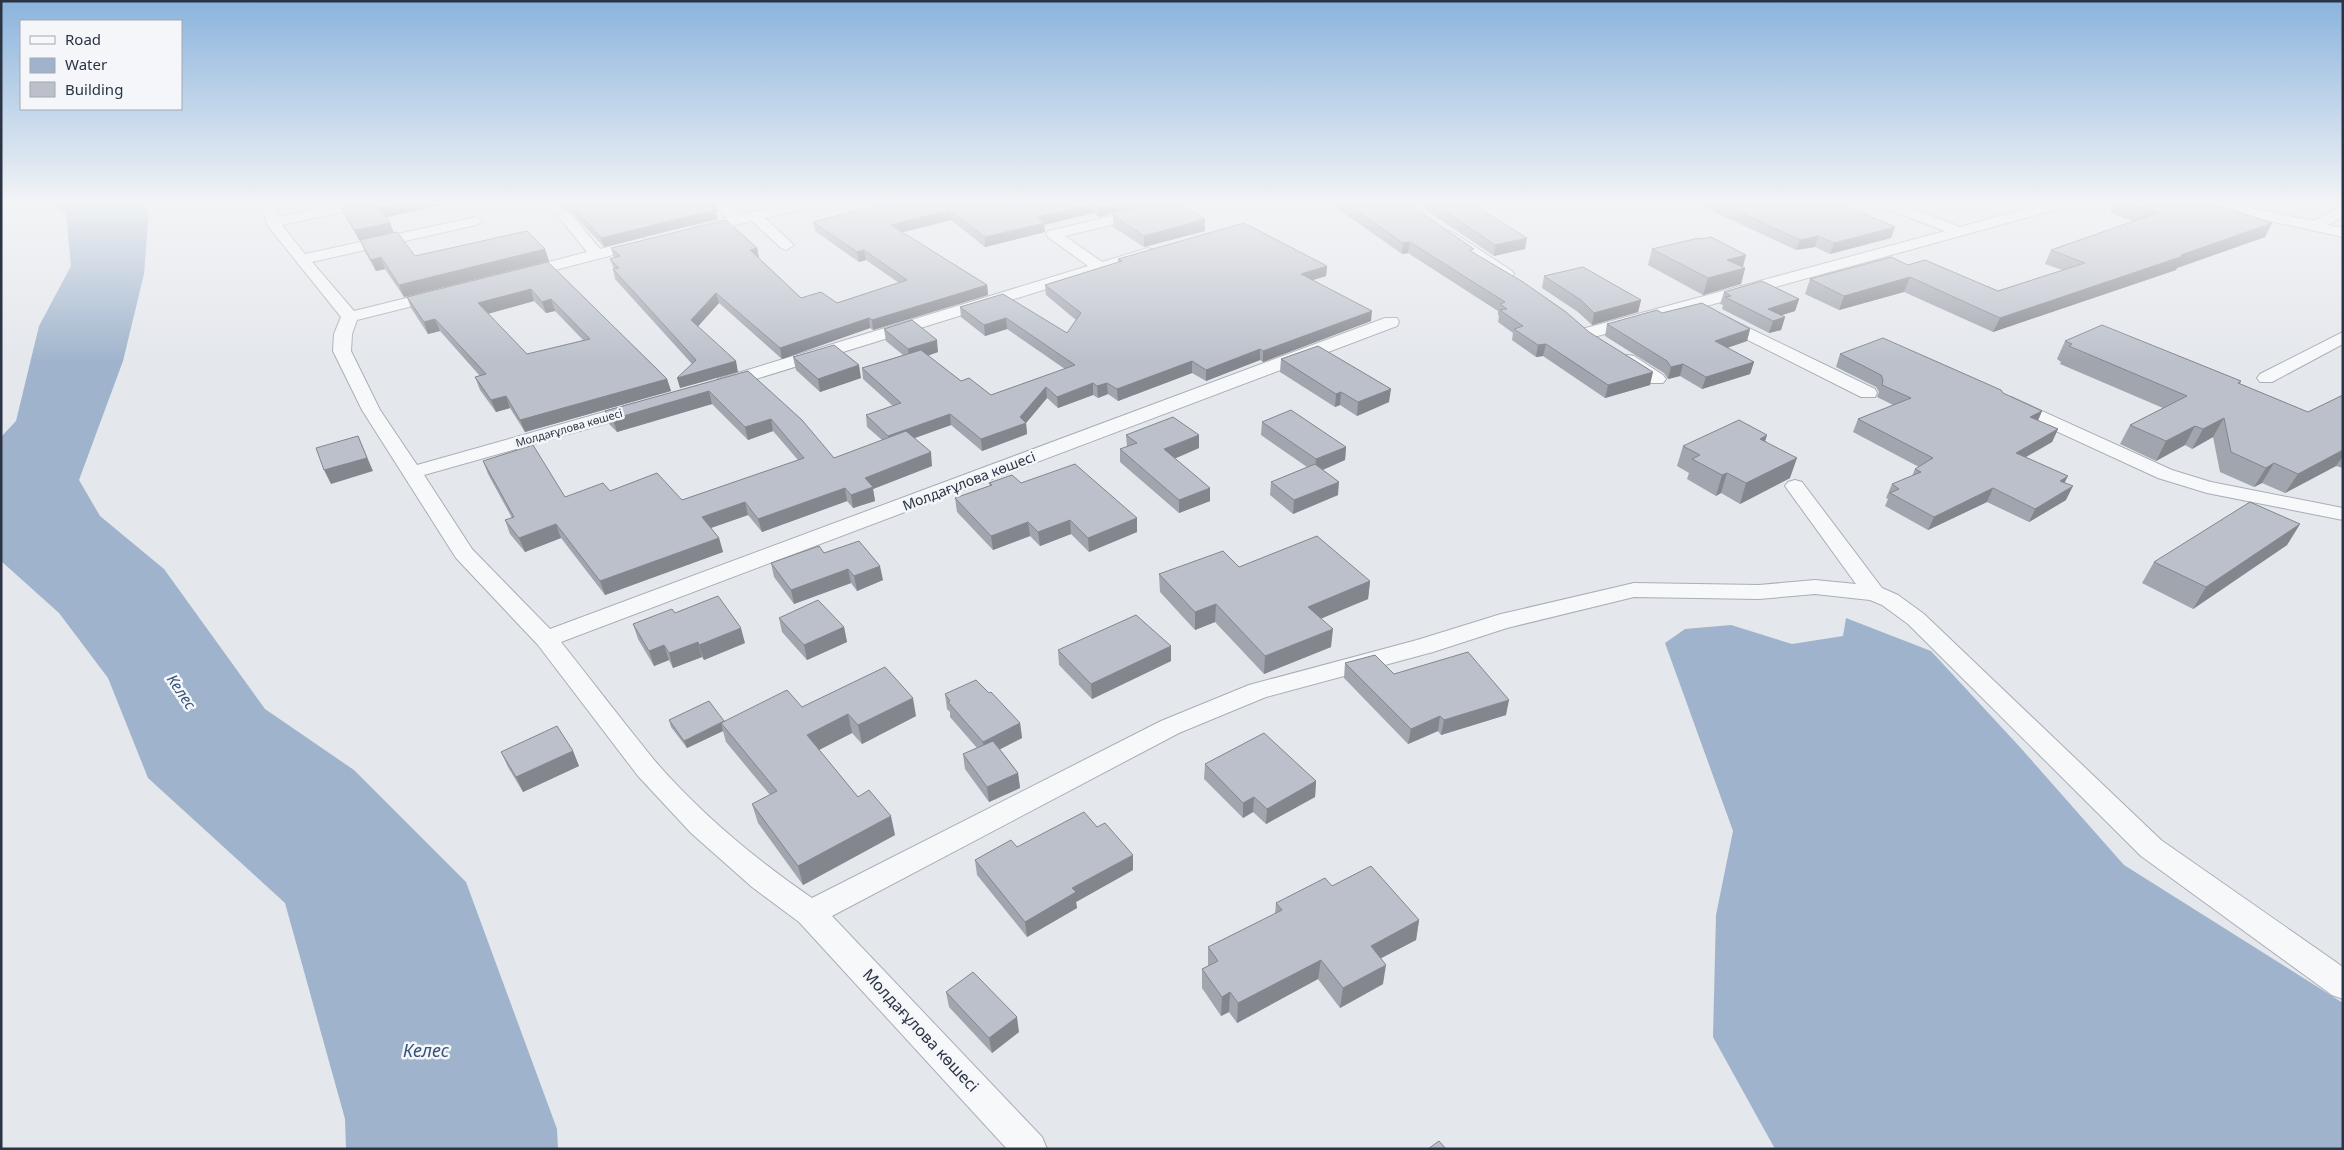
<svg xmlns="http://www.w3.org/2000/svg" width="2344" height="1150" font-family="'Noto Sans',sans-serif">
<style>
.water{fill:#9fb4cc}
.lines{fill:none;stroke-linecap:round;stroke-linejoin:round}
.minor-casing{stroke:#a9aeb7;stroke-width:2}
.minor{fill:#f7f8fa;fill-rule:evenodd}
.wall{fill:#a1a5ae;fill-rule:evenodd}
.shaded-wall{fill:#83868d}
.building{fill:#bbc0ca;stroke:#83868d;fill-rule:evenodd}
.labels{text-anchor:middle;stroke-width:5;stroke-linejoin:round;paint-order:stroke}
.far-street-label{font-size:11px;fill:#2b3445;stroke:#f4f6f9}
.street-label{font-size:14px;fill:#2b3445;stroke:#f4f6f9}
.water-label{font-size:15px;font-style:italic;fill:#34527a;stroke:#f4f6f9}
.near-street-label{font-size:16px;fill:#2b3445;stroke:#f4f6f9}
.near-water-label{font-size:18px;font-style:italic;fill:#34527a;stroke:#f4f6f9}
</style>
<rect width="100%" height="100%" fill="#e4e7ec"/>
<g class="water">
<polygon points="47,201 140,201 149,212 144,274 123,361 79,480 100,516 164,569 265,709 354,770 466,882 557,1129 558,1149 346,1149 345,1119 285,903 148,778 108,678 59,613 1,561 1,437 16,421 39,326 71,266 66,214"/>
<polygon points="1846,618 1931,651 2018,745 2124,865 2343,1003 2343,1149 1775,1149 1713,1037 1716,915 1733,831 1665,643 1685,629 1731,625 1792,644 1843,636"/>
</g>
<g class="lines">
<defs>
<g id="minor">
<path d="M259,201H273L279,217L352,201H380L373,205L282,225L305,254L476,217L483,221L476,225L312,262L354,311L439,290L445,292L447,295L445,298L357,320L352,334L351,351L380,410L417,465L636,403L643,405L645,409L643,413L424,475L472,549L550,629L1385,318H1397L1399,322L1397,326L561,642C593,682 623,722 655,761C700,813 755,859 812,898L1161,721L1249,685L1417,640L1501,614L1634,583L1759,585L1815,580L1856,584L1785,486L1788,482L1795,480L1802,482L1882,588L1898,595L1924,614L2161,840L2343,967V999L2332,995L2141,856L1908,624L1882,605L1870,600L1815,594L1759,599L1634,597L1507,628L1433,652L1266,697L1179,733L832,916L1042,1137L1047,1149H1007L799,922L752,887L691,833L638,776L538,645L456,558L362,410L333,351L334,334L341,317L268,226Z"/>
<polygon points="711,201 726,201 740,215 797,201 823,201 821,204 765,218 794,245 786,250 781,248 752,221 698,234 693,233 691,230 693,227 727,218"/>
<polygon points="1176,201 1188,201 1190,204 1188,207 1065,236 1102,262 1148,248 1153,250 1156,253 1153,256 730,387 718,387 715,383 718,379 1088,266 1048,237 1046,234 1048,231"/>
<polygon points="1872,201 1893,201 1960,227 2054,201 2078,201 2076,204 1594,337 1582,337 1579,333 1582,329 1945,231 1874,204"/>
<polygon points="2190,201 2219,201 2313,221 2343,206 2343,216 2328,225 2343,228 2343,237 2197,205"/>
<polygon points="565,212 570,213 600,249 643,238 651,243 648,246 524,278 518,276 516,273 518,270 587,252 558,216"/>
<polygon points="1449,231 1454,233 1512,271 1514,274 1512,277 1500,277 1444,239 1441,236 1444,233"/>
<polygon points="1722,315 1875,389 1877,393 1875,397 1861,397 1716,324 1714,320 1716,316"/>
<polygon points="2343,332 2343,344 2272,382 2260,382 2257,378 2260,374"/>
<polygon points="1628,355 1634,356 1663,375 1666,379 1663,383 1651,383 1622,364 1619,360 1622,356"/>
<polygon points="2011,397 2172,470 2211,482 2343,508 2343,520 2207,493 2158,478 2004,407 2002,403 2004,399"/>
</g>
</defs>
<use href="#minor" class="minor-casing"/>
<use href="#minor" class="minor"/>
</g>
<g class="wall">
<polygon points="458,201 386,217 359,240 344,213 339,203"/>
<polygon points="560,201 715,201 718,212 716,213 717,219 604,247 571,212 562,208"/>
<polygon points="894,201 1163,201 1099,217 1093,213 1044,225 1045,232 985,247 951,220 902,232 987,285 988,295 873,330 870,328 782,359 719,303 697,326 738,372 680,388 692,364 615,279 613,269 614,269 610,259 614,258 611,248 757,248 759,258 801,298 837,303 899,283 866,260 859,262 815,231 813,222"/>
<polygon points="1327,201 1404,201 1473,253 1589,332 1650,385 1605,398 1543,356 1536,357 1512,340 1513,333 1498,322 1499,316 1498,315 1498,311 1408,253 1402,254"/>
<polygon points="1413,201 1467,201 1525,249 1494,256"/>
<polygon points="1536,201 1558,201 1541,205"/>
<polygon points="1691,201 1834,201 1895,227 1891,238 1830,254 1815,247 1796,250"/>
<polygon points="2115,201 2205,201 2272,223 2265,237 2177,268 2176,270 1993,332 1904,292 1839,310 1805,294 1810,279 1908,265 1998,291 2062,270 2045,264 2051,250 2134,221 2110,213"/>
<polygon points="1113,215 1205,231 1144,247 1113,227"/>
<polygon points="1702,239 1746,255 1743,267 1745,268 1741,284 1703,295 1648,265 1652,249"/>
<polygon points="360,240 415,256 545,249 549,261 404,297 385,269 376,271 365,252"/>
<polygon points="1118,259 1327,266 1326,276 1313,280 1371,321 1263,362 1260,360 1206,381 1192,373 1118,401 1108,394 1098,398 1093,395 1058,408 1047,398 1026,423 1027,434 982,451 951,425 914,438 932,466 873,489 875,501 853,508 847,501 762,532 748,515 711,528 719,538 723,552 605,595 561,538 525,552 510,534 505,520 512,518 488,474 483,461 565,497 610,491 682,500 798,460 773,431 748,440 712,404 617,432 609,424 605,411 748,371 834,458 882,440 867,427 866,415 893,406 863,379 862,368 903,355 886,341 884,329 938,352 928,356 961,381 991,395 1065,369 1007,329 985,336 961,317 960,307 1067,333 1076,320 1046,295 1045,285 1118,262"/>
<path d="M548,262L667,379L671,391L525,432L510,408L496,412L480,390L475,377L480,376L440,331L428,334L411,308L407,297ZM534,301L546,313L555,311L583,340L527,354L488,314Z"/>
<polygon points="1544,276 1641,300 1638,312 1592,325 1578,312 1542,288"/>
<polygon points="1724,292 1799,299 1795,311 1781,315 1785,317 1781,330 1769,333 1722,309 1723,305 1720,304"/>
<polygon points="1662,313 1750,329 1747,341 1727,348 1754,362 1750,374 1702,389 1680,376 1668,379 1664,373 1605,336 1607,324"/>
<polygon points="2065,341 2241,381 2240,384 2308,412 2343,395 2343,468 2336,466 2285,493 2262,483 2254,487 2220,472 2213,437 2192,449 2185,445 2156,461 2120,444 2130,425 2163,408 2060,364 2061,362 2057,359"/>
<polygon points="1840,354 2003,393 2042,411 2038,421 2058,429 2052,442 2026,457 2065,483 2066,500 2029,522 1987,502 1928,530 1885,506 1888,499 1886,498 1892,484 1912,476 1915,469 1919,467 1853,432 1858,419 1893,405 1877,397 1879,392 1876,387 1836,367"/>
<polygon points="793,357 861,378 820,392 796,370"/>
<polygon points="1281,359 1389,402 1357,416 1340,405 1335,407 1280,372"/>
<polygon points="1262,422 1346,447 1345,460 1323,470 1338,495 1293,514 1270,495 1271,482 1307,467 1261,435"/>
<polygon points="1126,435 1199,448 1175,458 1210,501 1179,513 1120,462 1120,449 1127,447"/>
<polygon points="1766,441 1790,478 1740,504 1721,493 1716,496 1687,479 1689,473 1677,466 1683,446"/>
<polygon points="989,483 1021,483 1137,518 1137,532 1089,552 1071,534 1040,546 1030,536 993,550 957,512 955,498 990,486"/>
<polygon points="2300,524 2287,545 2193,609 2142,583 2154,562"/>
<polygon points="824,553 883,580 857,591 851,583 794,604 774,577 771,563"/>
<polygon points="1239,567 1370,581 1368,599 1321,618 1331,647 1264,674 1215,622 1195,630 1160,592 1159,574"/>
<polygon points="675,613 745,643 704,660 702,657 673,668 669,660 654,666 638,639 633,624"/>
<polygon points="779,618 844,627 847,642 807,660 782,632"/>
<polygon points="1058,650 1171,661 1092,699 1059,665"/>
<polygon points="1345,663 1394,674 1506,715 1441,735 1438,731 1408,744 1344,678"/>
<polygon points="989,693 1020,723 1022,738 1000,749 1018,773 1020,788 989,802 965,769 963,754 977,748 950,717 950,712 947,709 945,694"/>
<polygon points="802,707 916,716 862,744 852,733 819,750 858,797 895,835 803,885 758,823 752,804 770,795 726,742 723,731 687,748 671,727 669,720 724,721"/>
<polygon points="573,751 579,766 523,792 508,767 501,752"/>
<polygon points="1205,764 1316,781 1315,797 1266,824 1253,812 1243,818 1204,779"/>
<polygon points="1017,847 1133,870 1076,902 1077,908 1027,937 977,875 975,860"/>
<polygon points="1332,886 1419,920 1416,940 1381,958 1383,984 1340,1008 1318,979 1237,1023 1229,1012 1221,1016 1202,988 1202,969 1208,966 1208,947 1275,914 1276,903"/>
<polygon points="946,992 1019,1032 992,1053 949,1007"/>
</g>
<g class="shaded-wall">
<polygon points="408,201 458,201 383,218 379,208"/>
<polygon points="1126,201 1163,201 1099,217 1099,208"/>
<polygon points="1542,201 1558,201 1541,205"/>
<polygon points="716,202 718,212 716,213 717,219 604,247 601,238"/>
<polygon points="1093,204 1093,213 1044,225 1045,232 985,247 985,237 1037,217"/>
<polygon points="950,210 951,220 892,235 891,225"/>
<polygon points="1205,219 1205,231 1144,247 1144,236"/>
<polygon points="390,223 394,233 359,240 354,230"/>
<polygon points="2272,223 2265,237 2177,268 2176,270 1993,332 2000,318"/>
<polygon points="1895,227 1891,238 1830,254 1834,243"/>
<polygon points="1818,236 1815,247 1796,250 1800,240"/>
<polygon points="1527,238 1525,249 1494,256 1495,245"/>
<polygon points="1410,242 1408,253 1402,254 1403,243"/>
<polygon points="757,248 759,258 750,250"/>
<polygon points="545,249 549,261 404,297 399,285"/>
<polygon points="864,250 866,260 859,262 857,252"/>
<polygon points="1746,255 1742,269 1745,268 1741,284 1703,295 1708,278 1727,260"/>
<polygon points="381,257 385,269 376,271 371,260"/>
<polygon points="1327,266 1326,276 1300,284 1301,274"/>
<polygon points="1910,277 1904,292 1839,310 1844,296"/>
<polygon points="987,285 988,295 873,330 872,320"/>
<polygon points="531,289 534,301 483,315 478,303"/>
<polygon points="716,293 719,303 694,331 691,320"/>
<polygon points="551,299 555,311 546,313 542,302"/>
<polygon points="1799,299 1795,311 1770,319 1768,309"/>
<polygon points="1641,300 1638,312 1592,325 1594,313"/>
<polygon points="1372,311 1371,321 1263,362 1263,351"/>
<polygon points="1785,317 1781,330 1769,333 1773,321"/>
<polygon points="869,318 870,328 782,359 780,348"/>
<polygon points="1006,318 1007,329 985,336 984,325"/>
<polygon points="435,319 440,331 428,334 424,322"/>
<polygon points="1750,329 1747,341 1712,353 1715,341"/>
<polygon points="937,340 938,352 910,361 908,349"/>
<polygon points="1546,344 1543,356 1536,357 1538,345"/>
<polygon points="1260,349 1260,360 1206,381 1206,370"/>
<polygon points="736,361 738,372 680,388 677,378"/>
<polygon points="1192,361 1192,373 1118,401 1117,389"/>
<polygon points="1754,362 1750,374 1702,389 1706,377"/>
<polygon points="1683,364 1680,376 1668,379 1671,367"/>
<polygon points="859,365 861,378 820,392 818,379"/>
<polygon points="1653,372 1650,385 1605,398 1608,385"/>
<polygon points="667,379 671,391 525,432 520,420"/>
<polygon points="1093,383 1093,395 1058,408 1057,397"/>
<polygon points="1107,383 1108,394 1098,398 1097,386"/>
<polygon points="1046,387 1047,398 1026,423 1027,434 982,451 981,439 1020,417"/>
<polygon points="1391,389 1389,402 1357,416 1358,402"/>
<polygon points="709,391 712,404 617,432 613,419"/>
<polygon points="1341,392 1340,405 1335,407 1336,394"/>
<polygon points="506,396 510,408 496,412 491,400"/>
<polygon points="2042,411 2036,424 2030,417"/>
<polygon points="950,414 951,425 890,447 888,436"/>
<polygon points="2224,418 2213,437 2192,449 2203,429"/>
<polygon points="771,419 773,431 748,440 745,427"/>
<polygon points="2195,426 2185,445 2156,461 2166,441"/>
<polygon points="2058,429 2052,442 2010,466 2016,453"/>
<polygon points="1199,435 1199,448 1165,463 1164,449"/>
<polygon points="1767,435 1761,455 1760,439"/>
<polygon points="358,436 373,471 331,484 324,470"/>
<polygon points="1346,447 1345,460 1315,473 1316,459"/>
<polygon points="2343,450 2343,456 2336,466 2285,493 2298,474"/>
<polygon points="931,452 932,466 873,489 875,501 853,508 851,495 865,478"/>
<polygon points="1797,458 1790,478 1740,504 1746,483"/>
<polygon points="2274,463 2262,483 2254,487 2266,468"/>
<polygon points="1727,473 1721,493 1716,496 1722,475"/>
<polygon points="2068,476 2061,490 2060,481"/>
<polygon points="1339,482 1338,495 1293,514 1294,500"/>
<polygon points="2073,486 2066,500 2029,522 2035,509"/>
<polygon points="845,488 847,501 762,532 758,519"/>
<polygon points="1210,488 1210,501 1179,513 1179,500"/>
<polygon points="1993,488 1987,502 1928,530 1934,517"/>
<polygon points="745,502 748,515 705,530 702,517"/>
<polygon points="1137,518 1137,532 1089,552 1088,538"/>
<polygon points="1070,520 1071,534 1040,546 1038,532"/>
<polygon points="1028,522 1030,536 993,550 991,536"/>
<polygon points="556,524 561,538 525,552 519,538"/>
<polygon points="2300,524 2287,545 2193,609 2206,587"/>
<polygon points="719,538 723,552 605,595 600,581"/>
<polygon points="880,566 883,580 857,591 854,576"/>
<polygon points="848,569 851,583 794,604 791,590"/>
<polygon points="1370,581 1368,599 1306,625 1308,607"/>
<polygon points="1216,604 1215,622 1195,630 1195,612"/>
<polygon points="844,627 847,642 807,660 804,645"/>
<polygon points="741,628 745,643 704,660 699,645"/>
<polygon points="1333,629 1331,647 1264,674 1265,656"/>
<polygon points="698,642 702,657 673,668 669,653"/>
<polygon points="664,645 669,660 654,666 649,651"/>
<polygon points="1171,646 1171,661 1092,699 1091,684"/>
<polygon points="913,698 916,716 862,744 858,725"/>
<polygon points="1509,700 1506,715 1441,735 1444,720"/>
<polygon points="848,714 852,733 811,754 807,735"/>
<polygon points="1440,716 1438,731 1408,744 1411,729"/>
<polygon points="721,723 723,731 687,748 684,741"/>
<polygon points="1020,723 1022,738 985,757 983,742"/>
<polygon points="573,751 579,766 523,792 516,777"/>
<polygon points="1018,773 1020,788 989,802 987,787"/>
<polygon points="1316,781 1315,797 1266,824 1267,809"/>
<polygon points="1254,797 1253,812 1243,818 1243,803"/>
<polygon points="891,816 895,835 803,885 798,866"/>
<polygon points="1133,855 1133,870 1076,902 1077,908 1027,937 1025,922 1072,888"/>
<polygon points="1419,920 1416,940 1368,965 1371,946"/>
<polygon points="1321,960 1318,979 1237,1023 1238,1003"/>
<polygon points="1386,965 1383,984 1340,1008 1343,988"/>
<polygon points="1230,992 1229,1012 1221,1016 1222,997"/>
<polygon points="1017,1017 1019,1032 992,1053 989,1038"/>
</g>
<g class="building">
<polygon points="349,201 408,201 379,208 390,223 354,230 339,203"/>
<polygon points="566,201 715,201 716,202 709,204 715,210 601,238 569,202"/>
<polygon points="894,201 1126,201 1099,208 1093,204 1037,217 1044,223 985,237 950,210 891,225 987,285 872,320 869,318 780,348 716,293 691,320 736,361 677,378 696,360 613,269 619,268 610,259 620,256 611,248 726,220 757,248 750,250 801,298 821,292 837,303 907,280 864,250 857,252 813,222"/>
<polygon points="1173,201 1176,201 1205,219 1144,236 1113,215"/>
<polygon points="1343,201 1404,201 1474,249 1469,250 1523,282 1566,312 1589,332 1653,372 1608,385 1546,344 1538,345 1514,329 1523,326 1500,310 1507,309 1500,304 1505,302 1410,242 1403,243"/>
<polygon points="1430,201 1467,201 1527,238 1495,245"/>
<polygon points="1716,201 1834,201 1895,227 1834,243 1818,236 1800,240"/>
<polygon points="2122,201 2205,201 2272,223 2181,255 2183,256 2000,318 1910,277 1844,296 1810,279 1891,257 1908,265 1925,260 1998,291 2085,263 2051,250 2157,213"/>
<polygon points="1244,223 1327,266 1301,274 1372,311 1263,351 1260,349 1206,370 1192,361 1117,389 1107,383 1097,386 1093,383 1057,397 1046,387 1020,417 1026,423 981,439 950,414 888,436 866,415 901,403 862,368 921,350 961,381 969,378 991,395 1075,365 1006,318 984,325 960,307 1003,294 1067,333 1081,313 1045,285 1122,261 1118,259"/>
<polygon points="527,231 545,249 399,285 381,257 371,260 360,240 397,232 415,256"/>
<polygon points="1711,237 1746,255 1727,260 1745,268 1708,278 1652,249 1699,238 1702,239"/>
<path d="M548,262L667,379L520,420L506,396L491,400L475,377L486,374L435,319L424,322L407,297ZM531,289L542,302L551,299L590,339L527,354L478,303Z"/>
<polygon points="1583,267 1641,300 1594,313 1581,300 1544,276"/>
<polygon points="1762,281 1799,299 1768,309 1785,317 1773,321 1725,297 1731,296 1724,292"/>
<polygon points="1702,303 1750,329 1715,341 1754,362 1706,377 1683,364 1671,367 1667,361 1607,324 1657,310 1662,313"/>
<polygon points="912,320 937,340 908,349 884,329"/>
<polygon points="2102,325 2241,381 2238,383 2308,412 2343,395 2343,450 2298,474 2274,463 2266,468 2231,452 2224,418 2203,429 2195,426 2166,441 2130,425 2187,396 2069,346 2072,344 2065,341"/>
<polygon points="1883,338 2001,390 2003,393 2042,411 2030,417 2058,429 2016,453 2068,476 2060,481 2073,486 2035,509 1993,488 1934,517 1890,493 1899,489 1892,484 1921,472 1915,469 1933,458 1858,419 1911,398 1882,385 1883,380 1881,375 1840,354"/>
<polygon points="834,345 859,365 818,379 793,357"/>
<polygon points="1318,346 1391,389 1358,402 1341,392 1336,394 1281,359"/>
<polygon points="748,371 802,420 834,458 906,431 931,452 865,478 873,487 851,495 845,488 758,519 745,502 702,517 719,538 600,581 556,524 519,538 505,520 514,517 483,461 533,445 565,497 603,483 610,491 657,473 682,500 804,458 771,419 745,427 709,391 613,419 605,411"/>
<polygon points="1291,410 1346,447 1316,459 1262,422"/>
<polygon points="1173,417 1199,435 1164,449 1210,488 1179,500 1120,449 1137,443 1126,435"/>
<polygon points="1739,420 1767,435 1760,439 1797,458 1746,483 1727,473 1722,475 1692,459 1700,455 1683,446"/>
<polygon points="358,436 367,458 324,470 316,448"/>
<polygon points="1075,464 1137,518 1088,538 1070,520 1038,532 1028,522 991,536 955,498 992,485 989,483 1012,475 1021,483"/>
<polygon points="1315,464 1339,482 1294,500 1271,482"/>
<polygon points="2250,502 2300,524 2206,587 2154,562"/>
<polygon points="1317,536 1370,581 1308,607 1333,629 1265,656 1216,604 1195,612 1159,574 1223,551 1239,567"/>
<polygon points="859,541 880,566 854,576 848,569 791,590 771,563 819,546 824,553"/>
<polygon points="718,596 741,628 699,645 698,642 669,653 664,645 649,651 633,624 672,609 675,613"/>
<polygon points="818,600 844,627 804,645 779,618"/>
<polygon points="1136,615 1171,646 1091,684 1058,650"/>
<polygon points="1468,652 1509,700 1444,720 1440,716 1411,729 1345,663 1375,655 1394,674"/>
<polygon points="885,667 913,698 858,725 848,714 807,735 858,797 869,790 891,816 798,866 752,804 777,791 721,723 787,690 802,707"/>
<polygon points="976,680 989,693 991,692 1020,723 983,742 948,702 950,701 945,694"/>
<polygon points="709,701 724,721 684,741 669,720"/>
<polygon points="557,726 573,751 516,777 501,752"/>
<polygon points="1264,733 1316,781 1267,809 1254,797 1243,803 1205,764"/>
<polygon points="993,741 1018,773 987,787 963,754"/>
<polygon points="1084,812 1097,827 1105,823 1133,855 1072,888 1076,892 1025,922 975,860 1011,840 1017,847"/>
<polygon points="1371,866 1419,920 1371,946 1386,965 1343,988 1321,960 1238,1003 1230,992 1222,997 1202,969 1218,961 1208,947 1282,910 1276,903 1325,878 1332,886"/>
<polygon points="973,972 1017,1017 989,1038 946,992"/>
<polygon points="1439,1141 1446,1149 1428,1149"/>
</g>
<linearGradient id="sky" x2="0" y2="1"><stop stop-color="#8bb4dd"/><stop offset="0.56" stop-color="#f3f4f6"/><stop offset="1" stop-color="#f3f4f6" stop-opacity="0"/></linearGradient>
<rect width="2344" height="362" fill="url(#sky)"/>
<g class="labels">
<g class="far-street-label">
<text transform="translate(569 428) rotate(-16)" y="4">Молдағұлова көшесі</text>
</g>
<g class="street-label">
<text transform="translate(969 481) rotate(-21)" y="5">Молдағұлова көшесі</text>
</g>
<g class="water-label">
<text transform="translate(181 692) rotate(56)" y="5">Келес</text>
</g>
<g class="near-street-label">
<text transform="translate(921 1030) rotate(47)" y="6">Молдағұлова көшесі</text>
</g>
<g class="near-water-label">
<text x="426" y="1057">Келес</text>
</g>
</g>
<rect width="2344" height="1150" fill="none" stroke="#2b3445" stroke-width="5"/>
<rect x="20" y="20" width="162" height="90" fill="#f4f6f9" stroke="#a4a8b1"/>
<rect x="30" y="36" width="25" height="8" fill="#f7f8fa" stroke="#a4a8b1"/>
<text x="65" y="45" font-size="15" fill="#2b3445">Road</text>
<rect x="30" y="58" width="25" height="15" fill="#9fb4cc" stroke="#a4a8b1"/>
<text x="65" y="70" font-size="15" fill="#2b3445">Water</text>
<rect x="30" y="82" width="25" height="15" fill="#bbc0ca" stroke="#a4a8b1"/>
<text x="65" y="95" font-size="15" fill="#2b3445">Building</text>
</svg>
